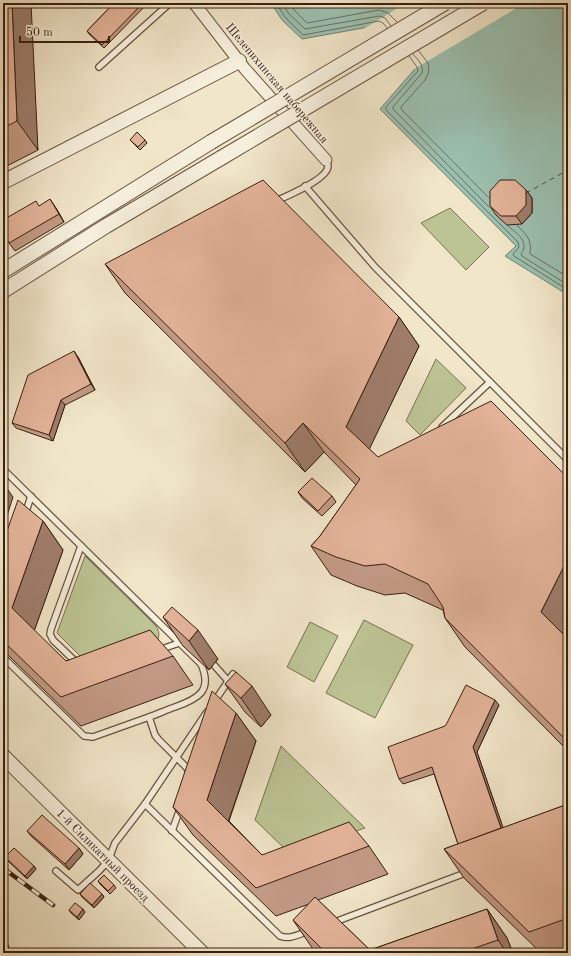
<svg xmlns="http://www.w3.org/2000/svg" width="571" height="956" font-family="'Old Standard TT',serif">
<style>
.green{fill:#bdc494;stroke:#7a7252}
.water{fill:#9bc0b0;stroke:#738070}
.pier{fill:#f1e6c9}
.lines{fill:none;stroke-linecap:round;stroke-linejoin:round}
.shore{stroke:#6a7060;stroke-width:1}
.ferry{stroke:#56503f;stroke-width:1;stroke-dasharray:5 4;stroke-linecap:butt}
.service-casing{stroke:#66523e;stroke-width:8}
.minor-casing{stroke:#66523e;stroke-width:13}
.tertiary-casing{stroke:#66523e;stroke-width:16}
.service{stroke:#f6efdc;stroke-width:5.5}
.minor{stroke:#f6efdc;stroke-width:11}
.tertiary{stroke:#f6efdc;stroke-width:14}
.rail-casing{stroke:#38200f;stroke-width:4.5}
.rail{stroke:#f6efdc;stroke-width:3;stroke-dasharray:9;stroke-linecap:butt}
.tertiary-bridge-casing{stroke:#66523e;stroke-width:16;stroke-linecap:butt}
.tertiary-bridge{stroke:#f6efdc;stroke-width:14}
.wall{fill:#c39a84;stroke:#38200f}
.shaded-wall{fill:#9f7d6b;stroke:#38200f}
.building{fill:#e3b399;stroke:#38200f}
.labels{text-anchor:middle;stroke-width:3;stroke-linejoin:round;paint-order:stroke}
.street-label{font-size:12px;fill:#38200f;stroke:#f6efdc}
</style>
<rect width="100%" height="100%" fill="#f1e6c9"/>
<filter id="stains"><feTurbulence type="fractalNoise" baseFrequency=".005" numOctaves="4"/><feColorMatrix values="0 0 0 0 .2 0 0 0 0 .09 0 0 0 0 .02 0 0 0 .5 -.17"/></filter>
<radialGradient id="worn" r=".72"><stop offset=".6" stop-color="#630" stop-opacity="0"/><stop offset="1" stop-color="#630" stop-opacity=".3"/></radialGradient>
<g class="green">
<polygon points="450,208 489,247 466,270 421,223"/>
<polygon points="436,359 466,388 420,435 406,421"/>
<path d="M85,556L155,625C160,631 160,636 156,643L91,667L57,633Z"/>
<polygon points="364,620 413,645 375,718 326,693"/>
<polygon points="310,622 338,636 314,682 287,667"/>
<polygon points="281,746 365,828 289,853 255,820"/>
</g>
<polygon class="water" points="271,3 568,3 568,295 505,256 516,246 380,109 414,70 380,25 302,39 282,20"/>
<polygon class="pier" points="406,3 525,3 411,71 412,70 379,27 360,31"/>
<g class="lines">
<g class="shore">
<polyline points="276,3 285,17 303,35 379,21 383,23 387,28"/>
<polyline points="282,3 289,14 305,29 379,16 385,18 391,26"/>
<polyline points="289,3 294,10 307,23 379,10 388,13 397,22"/>
<polyline points="418,50 428,63 429,69 428,74 425,80 401,107 401,109 489,198"/>
<path d="M413,54C418,60 424,65 422,73L393,107V109L489,207"/>
<polyline points="409,56 417,67 418,71 386,107 386,110 518,242 519,247 513,254 514,256 568,290"/>
<path d="M517,225C522,231 529,236 530,244C531,247 530,251 530,254L568,277"/>
<path d="M508,226C517,234 530,241 521,254L522,256L568,285"/>
</g>
<polyline class="ferry" points="526,193 568,170"/>
<defs>
<g id="service">
<polyline points="99,67 170,3"/>
<polyline points="305,186 375,267 568,460"/>
<path d="M276,201C287,196 328,179 328,166C328,165 326,160 326,160"/>
<polyline points="442,427 490,382"/>
<path d="M3,469L201,664C213,691 198,699 175,707C166,710 158,714 149,717"/>
<polyline points="25,515 31,496"/>
<polyline points="159,650 179,643"/>
<polyline points="3,657 84,736 93,737 149,717 155,735 158,739 187,768 189,774"/>
<polyline points="78,664 53,640 50,634 51,629 81,546"/>
<polyline points="214,665 230,683"/>
<polyline points="214,702 233,674"/>
<path d="M145,804L280,936C290,940 299,934 309,931"/>
<polyline points="172,831 180,809"/>
<polyline points="56,871 78,890 99,871 108,861 115,843 145,804 207,712"/>
<polyline points="332,923 468,872"/>
</g>
<polyline id="minor" points="194,3 245,69 326,160"/>
<g id="tertiary">
<polyline points="3,182 239,61"/>
<polyline points="3,271 211,142"/>
<polyline points="3,291 106,226 221,158"/>
<polyline points="3,756 202,953"/>
</g>
</defs>
<use href="#service" class="service-casing"/>
<use href="#minor" class="minor-casing"/>
<use href="#tertiary" class="tertiary-casing"/>
<use href="#service" class="service"/>
<use href="#minor" class="minor"/>
<use href="#tertiary" class="tertiary"/>
<defs>
<polyline id="rail" points="3,868 53,905"/>
</defs>
<use href="#rail" class="rail-casing"/>
<use href="#rail" class="rail"/>
<defs>
<g id="tertiary-bridge">
<polyline points="211,142 445,3"/>
<polyline points="221,158 483,3"/>
</g>
</defs>
<use href="#tertiary-bridge" class="tertiary-bridge-casing"/>
<use href="#tertiary-bridge" class="tertiary-bridge"/>
</g>
<g class="wall">
<polygon points="3,3 38,150 3,168"/>
<polygon points="114,3 148,3 104,48 89,34 87,31"/>
<polygon points="130,140 145,140 147,143 140,150"/>
<polygon points="526,190 532,198 532,213 522,224 507,225 496,215 490,206"/>
<polygon points="39,206 56,208 64,222 15,251 9,243"/>
<polygon points="105,264 399,317 419,346 369,449 568,639 568,751 465,647 445,618 443,610 405,593 385,595 357,586 331,575 311,546 320,536 356,485 324,452 305,472 125,293"/>
<polygon points="78,357 95,390 65,405 53,441 16,428 12,423"/>
<polygon points="298,492 332,496 336,502 322,516 302,498"/>
<polygon points="43,521 63,550 34,631 66,661 173,656 193,685 81,726 3,650 3,542"/>
<polygon points="163,617 218,659 209,670 183,646"/>
<polygon points="225,684 271,715 261,727 245,712"/>
<polygon points="499,705 477,752 503,828 568,804 568,953 541,953 464,878 444,849 458,844 434,774 403,784 399,779"/>
<polygon points="236,713 256,741 229,821 262,855 369,846 388,874 318,900 370,950 487,909 507,938 513,953 317,953 313,949 293,920 309,904 276,916 193,835 173,807"/>
<polygon points="27,831 79,848 83,854 69,870 31,836"/>
<polygon points="5,857 34,866 36,869 27,879 7,860"/>
<polygon points="98,881 114,885 116,888 110,894 100,884"/>
<polygon points="80,894 102,894 104,897 94,908 82,897"/>
<polygon points="69,910 85,912 79,920 71,913"/>
</g>
<g class="shaded-wall">
<polygon points="12,3 31,3 38,150 17,121"/>
<polygon points="526,190 532,198 532,213 522,224 516,216"/>
<polygon points="50,199 56,208 64,222 59,214"/>
<polygon points="399,317 419,346 366,456 346,427"/>
<polygon points="74,351 78,357 95,390 91,384"/>
<polygon points="61,400 65,405 53,441 49,435"/>
<polygon points="303,423 324,452 305,472 285,443"/>
<polygon points="3,483 13,497 3,528"/>
<polygon points="43,521 63,550 32,637 12,608"/>
<polygon points="568,558 568,628 561,641 541,612"/>
<polygon points="198,630 218,659 209,670 189,641"/>
<polygon points="252,686 271,715 261,727 241,698"/>
<polygon points="495,700 499,705 477,752 508,842 504,837 473,747"/>
<polygon points="236,713 256,741 226,828 207,800"/>
<polygon points="79,848 83,854 69,870 65,864"/>
<polygon points="34,866 36,869 27,879 25,876"/>
<polygon points="102,894 104,897 94,908 92,905"/>
<polygon points="83,909 85,912 79,920 77,917"/>
<polygon points="487,909 507,938 513,953 507,953 498,940"/>
<polygon points="3,931 11,953 6,953 3,945"/>
</g>
<g class="building">
<polygon points="3,3 12,3 17,121 3,128"/>
<polygon points="114,3 143,3 102,45 87,31"/>
<polygon points="137,132 145,140 138,147 130,140"/>
<polygon points="263,180 399,317 346,427 378,457 491,401 568,478 568,558 541,612 568,639 568,742 445,618 443,607 428,584 385,564 365,566 336,557 311,546 320,536 360,479 303,423 285,443 105,264"/>
<polygon points="500,180 515,180 526,190 526,205 516,216 501,216 490,206 490,191"/>
<polygon points="50,199 59,214 9,243 3,232 3,220 36,201 39,206"/>
<polygon points="74,351 91,384 61,400 49,435 12,423 28,375"/>
<polygon points="312,478 332,496 318,511 298,492"/>
<polygon points="18,500 43,521 12,608 66,661 150,630 173,656 61,697 3,641 3,542"/>
<polygon points="172,607 198,630 189,641 163,617"/>
<polygon points="236,672 252,686 241,698 225,684"/>
<polygon points="466,685 495,700 473,747 501,828 458,844 432,767 399,779 388,747 445,726 447,723"/>
<polygon points="212,691 236,713 207,800 262,855 349,822 369,846 256,888 173,807"/>
<polygon points="568,804 568,918 529,932 444,849"/>
<polygon points="42,815 79,848 65,864 27,831"/>
<polygon points="14,848 34,866 25,876 5,857"/>
<polygon points="104,875 114,885 108,891 98,881"/>
<polygon points="90,883 102,894 92,905 80,894"/>
<polygon points="315,897 370,950 487,909 498,940 460,953 326,953 293,920"/>
<polygon points="75,903 83,909 77,917 69,910"/>
<polygon points="3,945 6,953 3,953"/>
</g>
<g class="labels">
<g class="street-label">
<text transform="translate(277 83) rotate(50)" y="4">Шелепихинская набережная</text>
<text transform="translate(103 855) rotate(45)" y="4">1-й Силикатный проезд</text>
</g>
</g>
<rect width="571" height="956" fill="none" stroke="#f1e6c9" stroke-width="16"/>
<rect x="4" y="4" width="563" height="948" fill="none" stroke="#38200f" stroke-width="2"/>
<rect x="8" y="8" width="555" height="940" fill="none" stroke="#38200f"/>
<path d="M20 36v6h89v-6" fill="none" stroke="#38200f" stroke-width="2"/>
<text x="26" y="36" font-size="12" fill="#38200f" stroke="#f6efdc" stroke-width="3" paint-order="stroke">50 m</text>
<rect width="100%" height="100%" filter="url(#stains)"/>
<rect width="100%" height="100%" fill="url(#worn)"/>
</svg>
